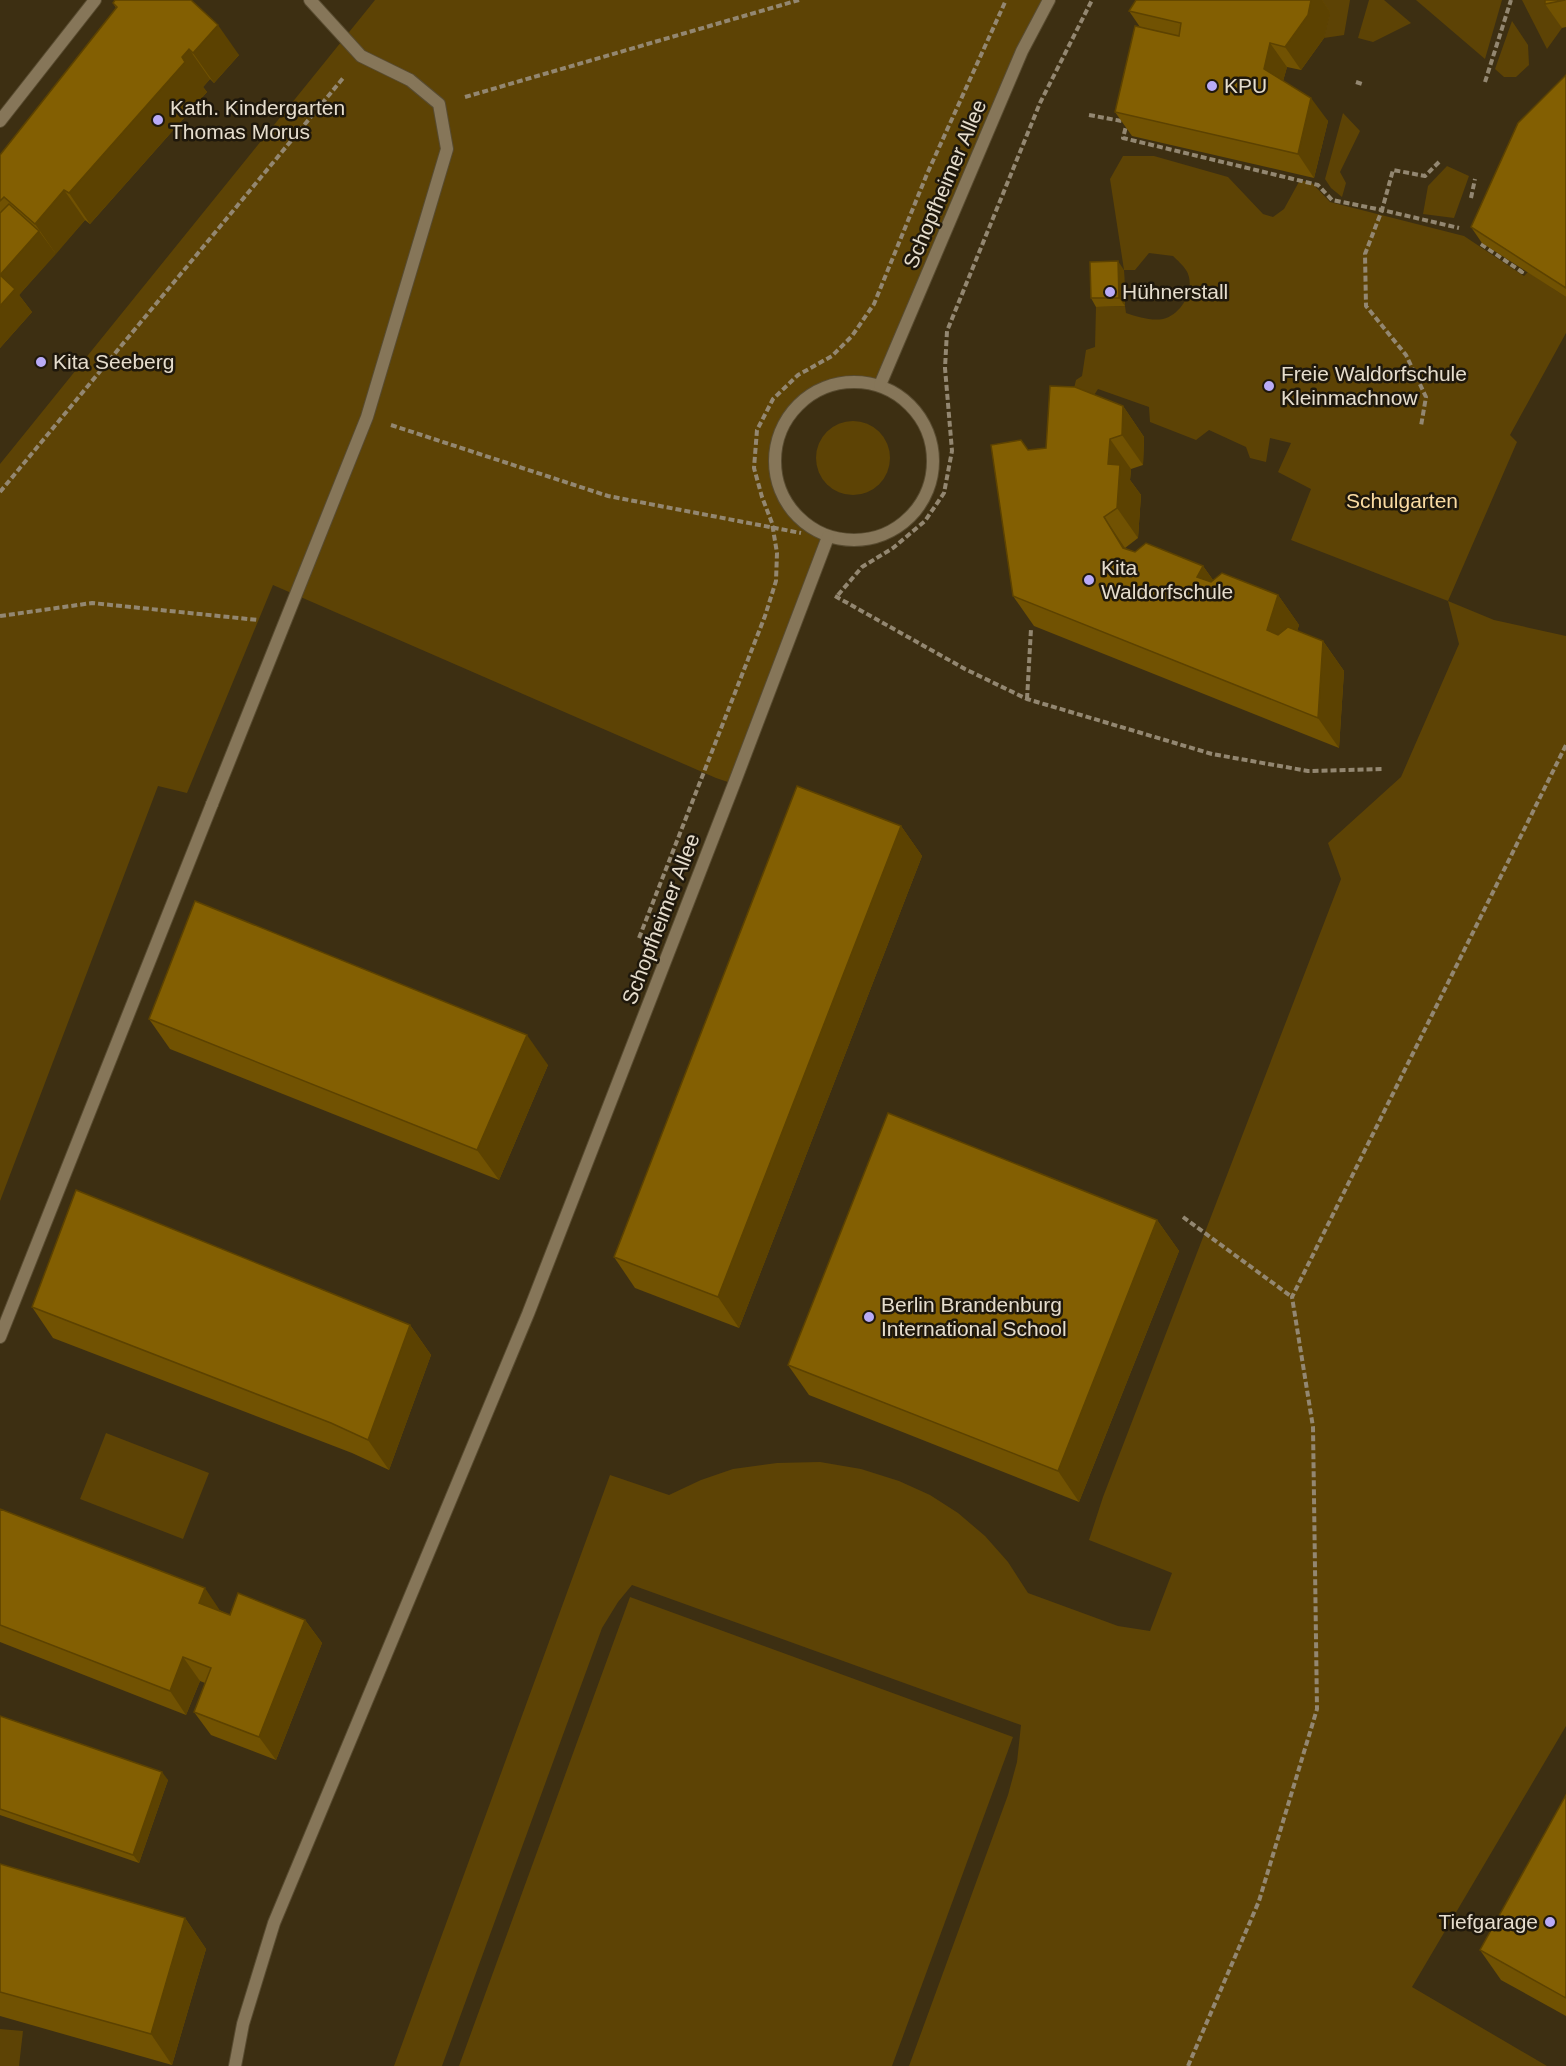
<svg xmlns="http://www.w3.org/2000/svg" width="1566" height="2066" font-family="Helvetica,sans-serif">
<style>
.green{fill:#5d4305}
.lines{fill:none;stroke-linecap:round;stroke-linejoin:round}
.lane-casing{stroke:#584b30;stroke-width:14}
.street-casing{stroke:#584b30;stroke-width:14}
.path{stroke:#938771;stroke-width:4;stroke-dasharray:6 3;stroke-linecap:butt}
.lane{stroke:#867659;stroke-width:12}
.street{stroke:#867659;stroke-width:12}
.wall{fill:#715202}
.shaded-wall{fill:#5c4201}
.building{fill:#835f02;stroke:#5c4201;stroke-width:1.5}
.poi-dot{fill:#b9abf7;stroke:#1f180c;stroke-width:2}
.labels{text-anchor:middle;stroke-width:5;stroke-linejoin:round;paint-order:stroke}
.poi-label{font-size:21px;fill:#e6ddcd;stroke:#1f180c;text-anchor:start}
.street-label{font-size:21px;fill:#e6ddcd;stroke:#1f180c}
.park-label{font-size:21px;fill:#fadba2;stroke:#1f180c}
</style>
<rect width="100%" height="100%" fill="#3d2f12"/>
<g class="green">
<path d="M375,0H1049L880,385C863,382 846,379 829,385C780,402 759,462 788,506C798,521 813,529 828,537L734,784L716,778L273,585L187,793L158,786L0,1201V464Z"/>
<polygon points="1279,0 1350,0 1344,35 1324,38 1330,12"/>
<polygon points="1369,0 1384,0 1411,23 1373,42 1358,38"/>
<polygon points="1416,0 1502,0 1485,59"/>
<polygon points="1522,0 1560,0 1562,28 1547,49"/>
<polygon points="1512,21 1528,45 1529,65 1516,77 1504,77 1495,69"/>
<polygon points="1343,113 1360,131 1340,172 1346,183 1342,197 1331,188 1325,179"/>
<path d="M1123,156H1154L1228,177L1263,214L1273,217L1284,209L1300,180L1312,183L1330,202L1464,236L1524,276L1528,272L1566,297V333L1510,435L1517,442L1448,601L1494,620L1566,636V1726L1412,1987L1547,2066H909L1008,1795L1017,1762L1021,1725L632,1585L618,1602L602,1628L442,2066H394L610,1475L669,1495L701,1480L733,1469L777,1463L820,1462L861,1469L899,1481L930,1495L958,1513L985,1536L1008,1562L1028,1593L1118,1626L1150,1631L1172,1573L1089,1540L1103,1497L1341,879L1328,843L1401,777L1459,644L1448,601L1291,540L1311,489L1278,472L1291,443L1270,438L1266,462L1250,458L1246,447L1209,430L1196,440L1150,422L1149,407L1098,389L1089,403L1071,401L1076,380L1082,376L1086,350L1095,347L1096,307L1125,306L1126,313C1138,317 1151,321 1163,319C1182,315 1197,287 1186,270C1183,265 1177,260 1173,256L1149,253L1135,270H1124L1110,179Z"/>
<polygon points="1447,166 1469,176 1454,218 1423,214 1428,186"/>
<circle cx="853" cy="458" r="37"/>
<polygon points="106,1433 209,1473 183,1539 80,1499"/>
<polygon points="630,1597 1013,1737 892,2066 459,2066"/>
<polygon points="0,2029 23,2031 19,2066 0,2066"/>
</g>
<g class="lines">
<defs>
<polyline id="lane" points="212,804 367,417 447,149 439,104 410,80 361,56 310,0"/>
<g id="street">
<polyline points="0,121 95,0"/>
<circle cx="854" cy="461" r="79"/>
<polyline points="880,385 1022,51 1049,0"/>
<polyline points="0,1337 212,804"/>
<polyline points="235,2066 243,2024 274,1923 528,1314 734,784 828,537"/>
</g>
</defs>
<use href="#lane" class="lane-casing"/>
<use href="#street" class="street-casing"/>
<g class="path">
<polyline points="1356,82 1362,84"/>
<polyline points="1485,82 1511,0"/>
<polyline points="465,97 799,0"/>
<polyline points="1089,115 1127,122 1123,138 1318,185 1332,200 1382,210 1365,254 1366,306 1406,355 1426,397 1421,426"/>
<polyline points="1439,162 1425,176 1393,170 1382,210 1459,228"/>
<polyline points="1471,198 1475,179"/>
<polyline points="1481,244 1522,272 1523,269"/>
<polyline points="391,425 608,496 801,533"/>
<polyline points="0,492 344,77"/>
<polyline points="838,595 862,567 893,548 925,521 944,493 952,451 945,368 947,331 1040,103 1092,0"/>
<polyline points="835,596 965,669 1027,699 1212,754 1308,771 1383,769"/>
<polyline points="0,616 92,603 258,620"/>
<polyline points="1027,699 1031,629"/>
<polyline points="639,938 765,616 776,581 777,553 772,523 762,497 754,468 757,430 773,399 798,375 832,356 852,336 874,304 927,174 1006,0"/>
<polyline points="1183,1217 1292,1297"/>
<polyline points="1188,2066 1259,1901 1317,1709 1313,1427 1292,1297 1566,745"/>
</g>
<use href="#lane" class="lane"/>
<use href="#street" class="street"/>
</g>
<g class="wall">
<polygon points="1136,0 1322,0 1330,12 1324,38 1301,70 1287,67 1283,81 1328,121 1314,178 1132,136 1115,112 1140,27 1129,11"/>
<polygon points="1566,0 1566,27 1562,28 1545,4"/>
<polygon points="113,3 239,55 214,83 210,79 203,87 207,92 90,224 85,220 19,295 32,312 0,348 0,155 116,8"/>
<polygon points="1566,75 1566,297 1482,243 1471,227"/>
<polygon points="1124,270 1125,306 1096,307 1091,298"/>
<polygon points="1123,406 1144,437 1143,465 1131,469 1130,480 1141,495 1138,538 1125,548 1135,552 1203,566 1213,580 1278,595 1299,625 1297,631 1323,641 1344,671 1339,748 1034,626 1013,596 1028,450 1046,448"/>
<polygon points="901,826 922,856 739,1328 635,1288 614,1257"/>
<polygon points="149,1019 548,1065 499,1180 170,1049"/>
<polygon points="1157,1220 1179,1251 1079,1502 809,1395 788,1365"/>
<polygon points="32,1307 410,1325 431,1355 389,1470 352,1453 53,1338"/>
<polygon points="0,1509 230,1615 305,1620 322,1643 276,1760 211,1735 194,1712 205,1683 200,1681 186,1715 0,1642"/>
<polygon points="0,1716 168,1780 139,1863 0,1815"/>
<polygon points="1566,1795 1566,2016 1501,1980 1480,1950"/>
<polygon points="0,1864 185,1918 206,1949 172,2065 0,2016"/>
</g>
<g class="shaded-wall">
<polygon points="1311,0 1322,0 1330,12 1324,38 1301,70 1285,47"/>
<polygon points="218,25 239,55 214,83 193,53"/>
<polygon points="1270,43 1287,67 1280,92 1264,69"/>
<polygon points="189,49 210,79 203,87 207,92 90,224 69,193"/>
<polygon points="1311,98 1328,121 1314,178 1298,154"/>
<polygon points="64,190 85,220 56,254 35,224"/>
<polygon points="39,231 56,254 19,295 32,312 0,348 0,275"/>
<polygon points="1118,261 1124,270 1125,306 1119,298"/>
<polygon points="1123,406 1144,437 1143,465 1122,435"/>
<polygon points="1110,439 1131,469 1130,480 1141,495 1138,538 1117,508 1108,464"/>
<polygon points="1104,517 1125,548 1144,578 1123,548"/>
<polygon points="1203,566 1224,596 1197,577"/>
<polygon points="1278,595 1299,625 1288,661 1267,630"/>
<polygon points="1323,641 1344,671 1339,748 1318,718"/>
<polygon points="901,826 922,856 739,1328 718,1297"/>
<polygon points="527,1035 548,1065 499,1180 477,1150"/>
<polygon points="1157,1220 1179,1251 1079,1502 1058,1471"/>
<polygon points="410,1325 431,1355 389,1470 368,1440"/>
<polygon points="205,1588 221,1612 199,1603"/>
<polygon points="305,1620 322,1643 276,1760 259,1737"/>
<polygon points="183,1657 200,1681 186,1715 170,1691"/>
<polygon points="162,1772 168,1780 139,1863 133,1855"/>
<polygon points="185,1918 206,1949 172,2065 151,2034"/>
</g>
<g class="building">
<polygon points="115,0 191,0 218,25 193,53 189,49 182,57 185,62 69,193 64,190 35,224 4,197 0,201 0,155 117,7 113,3"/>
<polygon points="1136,0 1311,0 1308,15 1285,47 1270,43 1264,69 1311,98 1298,154 1115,112 1135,26 1179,36 1181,23 1129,11"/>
<polygon points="1545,0 1565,0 1545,4"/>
<polygon points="1566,75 1566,288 1471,227 1518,123"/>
<polygon points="9,204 39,231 0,275 0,213"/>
<polygon points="1118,261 1119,298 1091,298 1090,262"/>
<polygon points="0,275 15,289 0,306"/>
<polygon points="1050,386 1075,387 1123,406 1122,435 1110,439 1108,464 1120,465 1117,508 1104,517 1123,548 1135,552 1146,543 1203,566 1197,577 1211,582 1222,573 1278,595 1267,630 1278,635 1288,627 1323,641 1318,718 1013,596 991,445 1021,440 1028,450 1046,448"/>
<polygon points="797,786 901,826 718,1297 614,1257"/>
<polygon points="195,901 527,1035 477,1150 149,1019"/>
<polygon points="888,1113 1157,1220 1058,1471 788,1365"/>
<polygon points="76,1190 410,1325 368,1440 331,1423 32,1307"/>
<polygon points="0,1509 205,1588 199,1603 230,1615 238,1593 305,1620 259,1737 194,1712 211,1668 183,1657 170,1691 0,1625"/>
<polygon points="0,1716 162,1772 133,1855 0,1809"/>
<polygon points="1566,1795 1566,1998 1480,1950"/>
<polygon points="0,1864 185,1918 151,2034 0,1992"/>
</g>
<g class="poi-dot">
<circle cx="1212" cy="86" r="6"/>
<circle cx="158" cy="120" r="6"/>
<circle cx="1110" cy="292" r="6"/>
<circle cx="41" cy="362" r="6"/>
<circle cx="1269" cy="386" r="6"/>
<circle cx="1089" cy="580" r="6"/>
<circle cx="869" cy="1317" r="6"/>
<circle cx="1550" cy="1922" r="6"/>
</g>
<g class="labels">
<g class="poi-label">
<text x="1224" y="93">KPU</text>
<text x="170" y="115">Kath. Kindergarten<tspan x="170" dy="24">Thomas Morus</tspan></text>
<text x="1122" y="299">Hühnerstall</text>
<text x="53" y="369">Kita Seeberg</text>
<text x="1281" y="381">Freie Waldorfschule<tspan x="1281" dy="24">Kleinmachnow</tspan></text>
<text x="1101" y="575">Kita<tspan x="1101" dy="24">Waldorfschule</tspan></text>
<text x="881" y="1312">Berlin Brandenburg<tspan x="881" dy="24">International School</tspan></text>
<text x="1538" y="1929" text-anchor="end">Tiefgarage</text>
</g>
<g class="street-label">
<text transform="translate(945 184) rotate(-67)" y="7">Schopfheimer Allee</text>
<text transform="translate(661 919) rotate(-69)" y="7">Schopfheimer Allee</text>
</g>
<g class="park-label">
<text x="1402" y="508">Schulgarten</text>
</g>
</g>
</svg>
